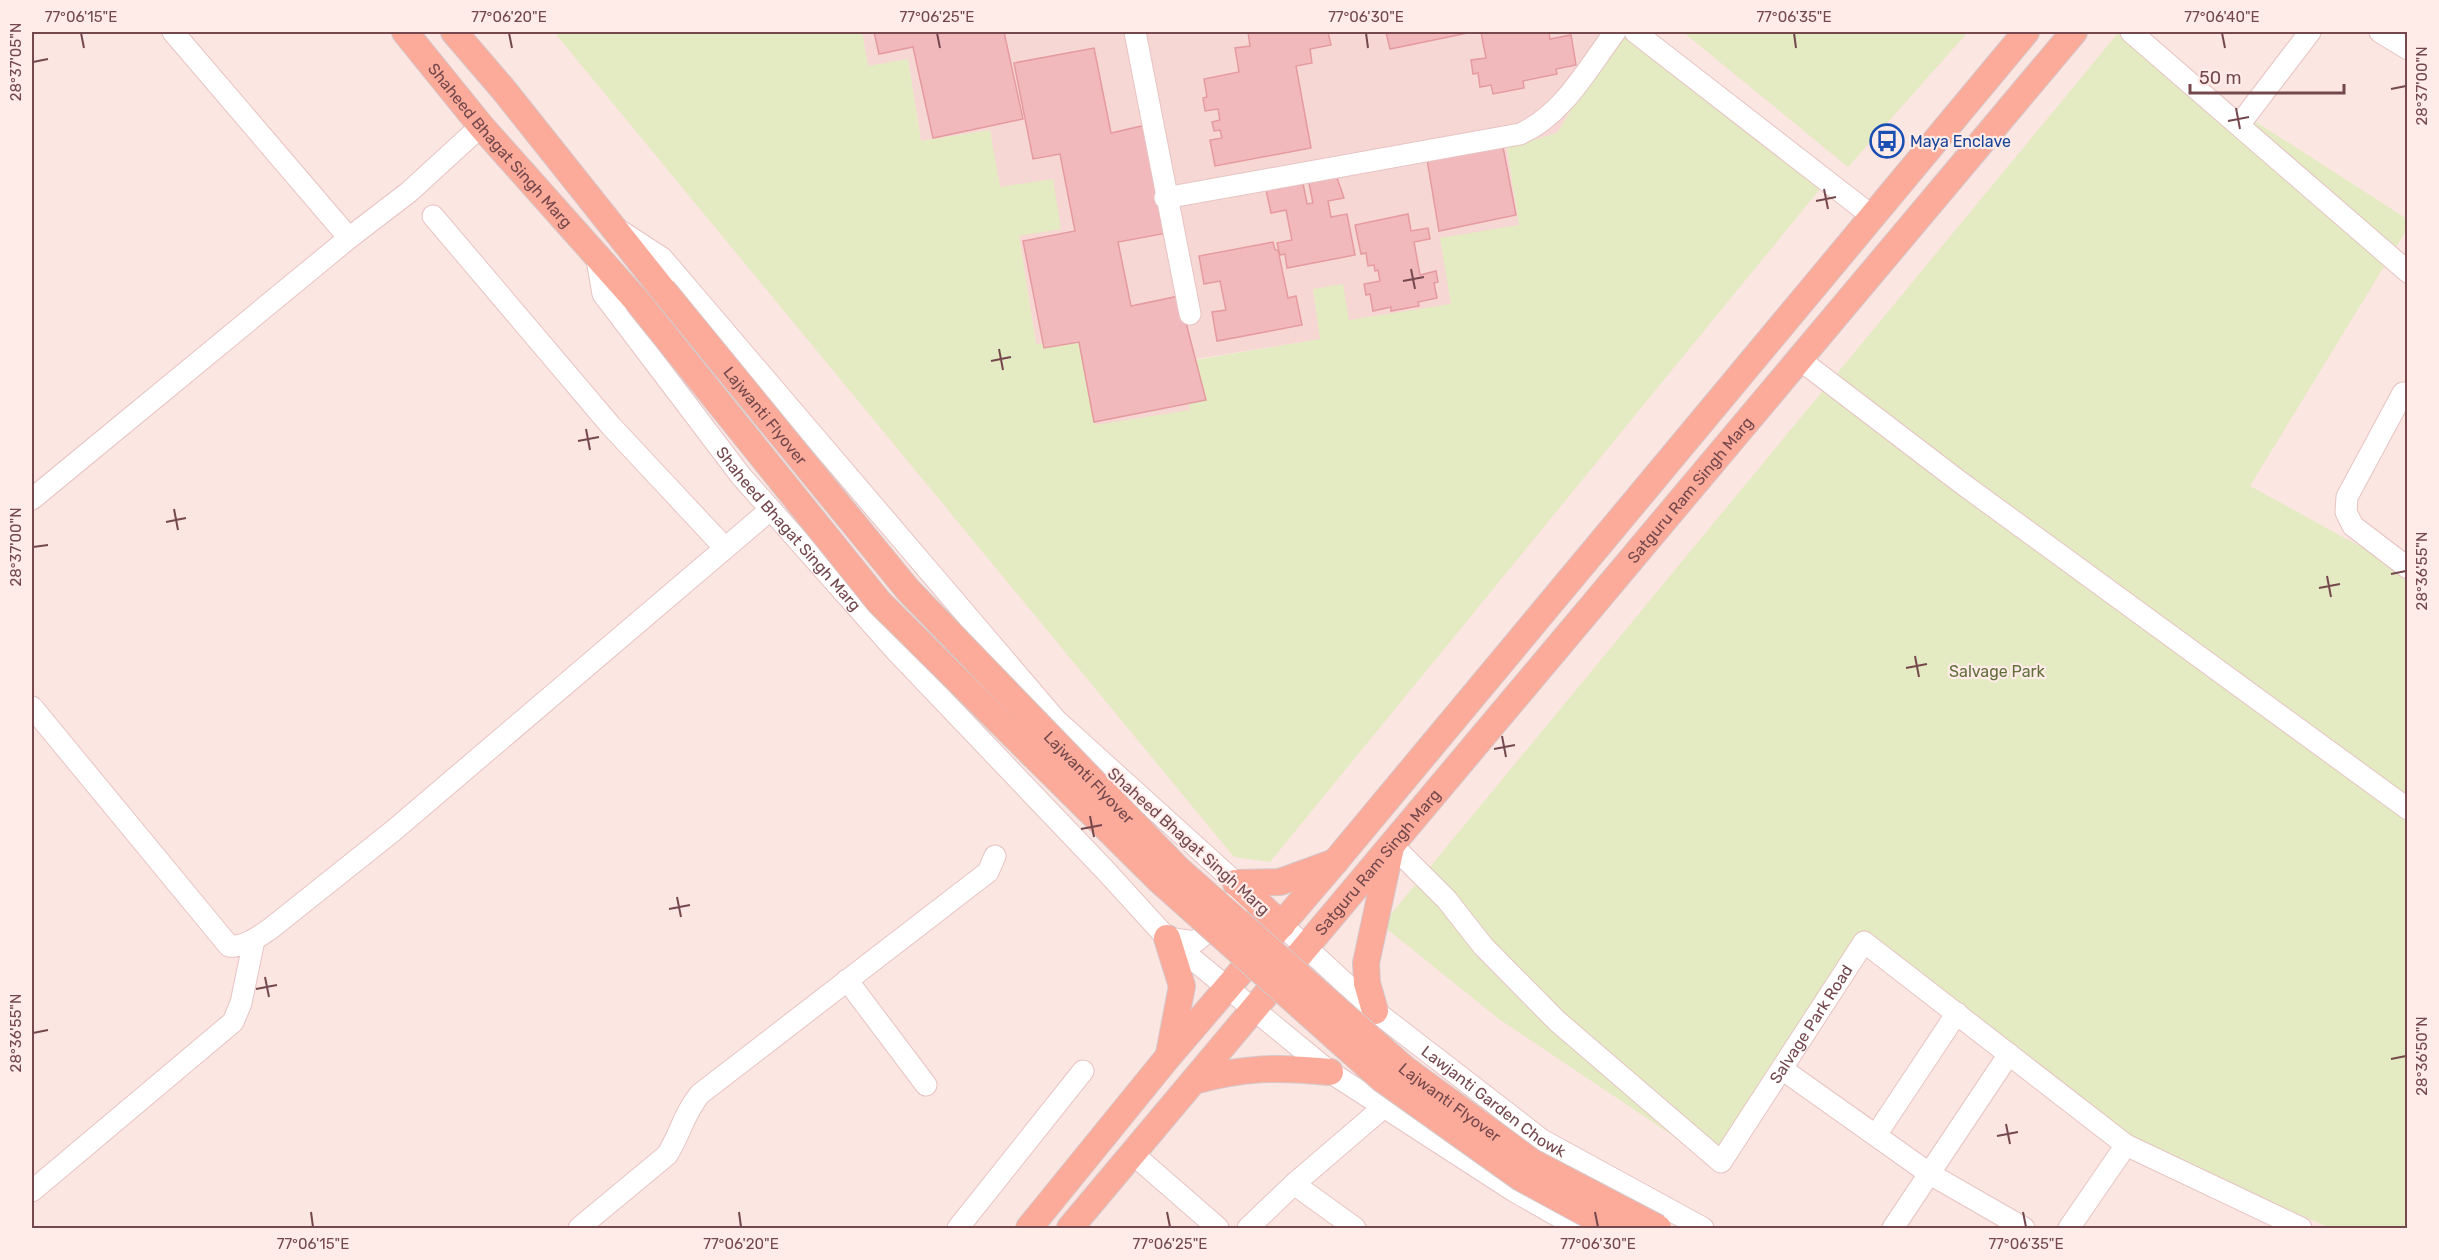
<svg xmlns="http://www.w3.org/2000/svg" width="2439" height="1260" font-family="Rubik,sans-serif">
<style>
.residential{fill:#f6d7d3}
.green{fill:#e4eac1}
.building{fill:#f2b9bd;stroke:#e59a9f;stroke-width:1.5}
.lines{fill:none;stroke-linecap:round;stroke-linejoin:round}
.minor-casing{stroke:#e6c4c3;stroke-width:23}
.major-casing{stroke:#d5c8ca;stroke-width:28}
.minor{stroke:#fff;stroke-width:21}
.major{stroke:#fcaa99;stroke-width:26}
.major-bridge-casing{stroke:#d5c8ca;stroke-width:28;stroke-linecap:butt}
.major-bridge{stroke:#fcaa99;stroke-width:26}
.ticks{fill:none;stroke:#74484d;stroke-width:2}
.labels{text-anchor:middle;stroke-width:4.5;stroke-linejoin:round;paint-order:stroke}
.transit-label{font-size:16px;fill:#164399;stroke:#ffece8;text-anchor:start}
.street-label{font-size:16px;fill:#74484d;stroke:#ffece8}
.park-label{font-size:16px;fill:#626f3b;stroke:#ffece8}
.neatline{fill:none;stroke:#74484d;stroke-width:2}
.ticks-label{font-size:15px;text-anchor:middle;fill:#74484d}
</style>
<rect width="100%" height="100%" fill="#fce6e2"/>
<polygon class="residential" points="862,32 1618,32 1557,133 1507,148 1519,225 1451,304 1349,321 1313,289 1321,339 1183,361 1191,410 1094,426 1080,338 1036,345 1019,236 999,188 990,130 921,141 908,60 868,66"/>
<g class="green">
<polygon points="554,32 862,32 868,66 908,59 921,141 990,130 1000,187 1053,179 1061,229 1019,236 1036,344 1080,338 1095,425 1190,410 1183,362 1320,339 1313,289 1343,284 1349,320 1451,304 1440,238 1519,225 1507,148 1557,133 1618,32 1623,32 1820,189 1270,862 1234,857"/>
<polygon points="1683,32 1968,32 1848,167"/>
<polygon points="2118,33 2407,219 2407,229 2250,486 2385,560 2407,576 2407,1228 2330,1228 2128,1140 1858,951 1712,1162 1499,1019 1382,925"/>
</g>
<g class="building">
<polygon points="874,32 1004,32 1023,119 933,138 913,47 879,54"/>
<polygon points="1248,32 1328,32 1331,45 1310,49 1312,63 1296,66 1311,148 1215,166 1210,140 1222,138 1220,130 1214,131 1212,122 1220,120 1218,109 1205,111 1203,98 1207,97 1204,79 1239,72 1235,48 1250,46"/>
<polygon points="1386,32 1468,32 1468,33 1390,49"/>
<polygon points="1481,32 1549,32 1550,39 1571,35 1576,65 1556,69 1557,74 1523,81 1524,88 1493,94 1491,85 1480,87 1478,73 1473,74 1471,60 1486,58"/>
<polygon points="1094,48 1111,133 1146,125 1167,233 1118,242 1131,306 1179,296 1206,400 1094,422 1079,342 1044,348 1023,241 1075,231 1060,154 1033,159 1014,63"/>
<polygon points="1503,147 1516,215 1439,231 1427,159"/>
<polygon points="1335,172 1344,198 1328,201 1331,217 1347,214 1355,255 1287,268 1285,254 1280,255 1277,243 1292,240 1286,210 1271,213 1265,185 1302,178 1307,204 1313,203 1308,178"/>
<polygon points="1408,214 1411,231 1428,228 1430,239 1414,242 1420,275 1436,271 1438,282 1434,283 1437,298 1418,302 1419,306 1391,311 1391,307 1373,311 1370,294 1366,295 1364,284 1380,281 1378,270 1375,271 1374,265 1368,266 1366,253 1361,254 1355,225"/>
<polygon points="1273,242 1275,250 1278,250 1288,298 1296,296 1302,325 1217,341 1212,312 1226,310 1220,281 1204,284 1199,256"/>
</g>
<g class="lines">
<defs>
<g id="minor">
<polyline points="173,32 349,238"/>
<polyline points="1135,32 1190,314"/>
<polyline points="1635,32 1872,216"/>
<polyline points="2131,32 2408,272"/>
<polyline points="2380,32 2408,49"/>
<polyline points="2239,125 2310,32"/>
<path d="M1165,198L1520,134C1563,115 1588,68 1615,32"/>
<polyline points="433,216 611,426 725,548"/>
<polyline points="622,232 662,258 1056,720 1236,883 1239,905 1195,942 1167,938"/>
<path id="s1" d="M596,254L603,294L741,476L897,652L1104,869L1167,938L1330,1072L1514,1191L1579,1228"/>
<polyline points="1799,359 1960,482 2408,809"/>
<polyline points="2403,393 2347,497 2346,512 2353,526 2408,568"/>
<polyline points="32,499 349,238 409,192 481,126"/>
<path d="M32,707L229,946C244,948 258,937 270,929L393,831L770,510"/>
<path id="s2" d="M1391,844L1447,900L1483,946L1557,1021L1721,1162L1864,942L2126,1145L2301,1228"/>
<path id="s3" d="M1282,925L1375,1011L1542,1140L1703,1228"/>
<polyline points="847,980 926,1085"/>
<polyline points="1782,1069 1930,1174 2024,1228"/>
<polyline points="1876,1135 1957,1013"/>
<polyline points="1133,1154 1218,1228"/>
<polyline points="1294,1184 1355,1228"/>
<polyline points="32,1191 233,1022 241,1003 254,940"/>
<path d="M579,1228L667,1155C680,1135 684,1113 700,1094L988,872L995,856"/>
<polyline points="958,1228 1083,1071"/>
<polyline points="1248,1228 1294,1184 1385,1106"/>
<polyline points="1893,1228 2009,1054"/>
<polyline points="2069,1228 2126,1145"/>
</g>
<g id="major">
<path id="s4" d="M405,32L481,126L637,301"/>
<polyline points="454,32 503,89 663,290"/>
<polyline points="1236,883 1280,882 1335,862"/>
<polyline points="1236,883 1282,925"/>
<polyline points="1167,938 1182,986 1169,1054"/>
<polyline points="1375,1011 1367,983 1366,963 1391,847"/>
<path d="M1194,1081C1246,1067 1277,1067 1330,1072"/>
<polyline points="1029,1228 1168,1057 1335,862 2026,32"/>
<path id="s5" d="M1070,1228L2074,32"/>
</g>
</defs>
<use href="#minor" class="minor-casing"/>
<use href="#major" class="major-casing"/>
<use href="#minor" class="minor"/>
<use href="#major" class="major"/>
<defs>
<g id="major-bridge">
<path id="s6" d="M663,290L908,590L1178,869L1405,1069L1532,1162L1658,1228"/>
<polyline points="637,301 879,602 1159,880 1382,1079 1521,1178 1613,1228"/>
</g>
</defs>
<use href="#major-bridge" class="major-bridge-casing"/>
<use href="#major-bridge" class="major-bridge"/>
</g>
<path class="ticks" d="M81,33L84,48M509,33L512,48M937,33L940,48M1366,33L1368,48M1794,33L1796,48M2222,33L2225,48M33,62L48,59M2391,89L2406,86M2236,108L2240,129M2228,121L2249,117M1824,189L1828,209M1816,201L1836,197M1411,269L1415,289M1403,281L1424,277M999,349L1003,370M991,361L1011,357M586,429L590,450M578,441L599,437M174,509L178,530M166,522L186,518M33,547L48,545M2391,574L2406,571M2327,576L2331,597M2319,588L2340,584M1915,656L1919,677M1906,668L1927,664M1502,736L1506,757M1494,749L1515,745M1090,816L1094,837M1081,829L1102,825M677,897L681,917M669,909L690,905M265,977L269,997M256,989L277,985M33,1033L48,1030M2391,1059L2406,1056M2006,1124L2010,1144M1997,1136L2018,1132M311,1212L313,1227M739,1212L741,1227M1167,1212L1170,1227M1595,1212L1598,1227M2023,1212L2026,1227"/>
<defs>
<symbol id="bus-ring" viewBox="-11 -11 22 22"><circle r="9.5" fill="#ffece8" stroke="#1a4fb4" stroke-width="1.5"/><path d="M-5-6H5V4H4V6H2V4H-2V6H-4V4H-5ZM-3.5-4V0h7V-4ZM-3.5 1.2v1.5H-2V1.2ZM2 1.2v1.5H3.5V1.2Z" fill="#1a4fb4"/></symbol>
</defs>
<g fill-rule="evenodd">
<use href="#bus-ring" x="1868" y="122" width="38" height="38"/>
</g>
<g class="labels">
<g class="transit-label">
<text x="1910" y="147">Maya Enclave</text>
</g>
<g class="street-label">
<text dy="6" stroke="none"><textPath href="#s4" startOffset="148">Shaheed Bhagat Singh Marg</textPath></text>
<text dy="6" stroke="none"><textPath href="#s6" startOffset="162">Lajwanti Flyover</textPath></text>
<text dy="6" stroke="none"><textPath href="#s5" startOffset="964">Satguru Ram Singh Marg</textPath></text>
<text dy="6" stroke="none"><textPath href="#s1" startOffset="340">Shaheed Bhagat Singh Marg</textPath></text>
<text dy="6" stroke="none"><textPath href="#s6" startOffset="648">Lajwanti Flyover</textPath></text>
<text transform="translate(1189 841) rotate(42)" y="6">Shaheed Bhagat Singh Marg</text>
<text dy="6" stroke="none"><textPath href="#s5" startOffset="478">Satguru Ram Singh Marg</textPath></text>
<text dy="6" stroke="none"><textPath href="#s2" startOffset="624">Salvage Park Road</textPath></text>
<text dy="6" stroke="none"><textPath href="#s3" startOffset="276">Lawjanti Garden Chowk</textPath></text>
<text dy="6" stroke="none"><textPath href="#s6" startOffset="1134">Lajwanti Flyover</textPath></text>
</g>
<g class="park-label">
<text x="1997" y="677">Salvage Park</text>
</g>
</g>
<rect width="2439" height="1260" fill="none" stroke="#ffece8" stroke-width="66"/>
<path d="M2190 84v9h154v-9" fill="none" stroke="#74484d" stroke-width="3"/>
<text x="2199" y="84" font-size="18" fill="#74484d" stroke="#ffece8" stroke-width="4.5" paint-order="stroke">50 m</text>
<rect x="33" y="33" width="2373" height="1194" class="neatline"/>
<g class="ticks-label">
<text x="81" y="22">77°06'15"E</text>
<text x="509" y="22">77°06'20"E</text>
<text x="937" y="22">77°06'25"E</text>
<text x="1366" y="22">77°06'30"E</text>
<text x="1794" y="22">77°06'35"E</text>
<text x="2222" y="22">77°06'40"E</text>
<text transform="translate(16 62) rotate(-90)" y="5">28°37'05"N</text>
<text transform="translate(2422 86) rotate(-90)" y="5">28°37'00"N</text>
<text transform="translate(16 547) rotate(-90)" y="5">28°37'00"N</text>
<text transform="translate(2422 571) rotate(-90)" y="5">28°36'55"N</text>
<text transform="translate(16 1033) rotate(-90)" y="5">28°36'55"N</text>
<text transform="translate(2422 1056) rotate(-90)" y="5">28°36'50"N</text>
<text x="313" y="1249">77°06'15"E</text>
<text x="741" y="1249">77°06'20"E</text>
<text x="1170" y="1249">77°06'25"E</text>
<text x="1598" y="1249">77°06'30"E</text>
<text x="2026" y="1249">77°06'35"E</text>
</g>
</svg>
